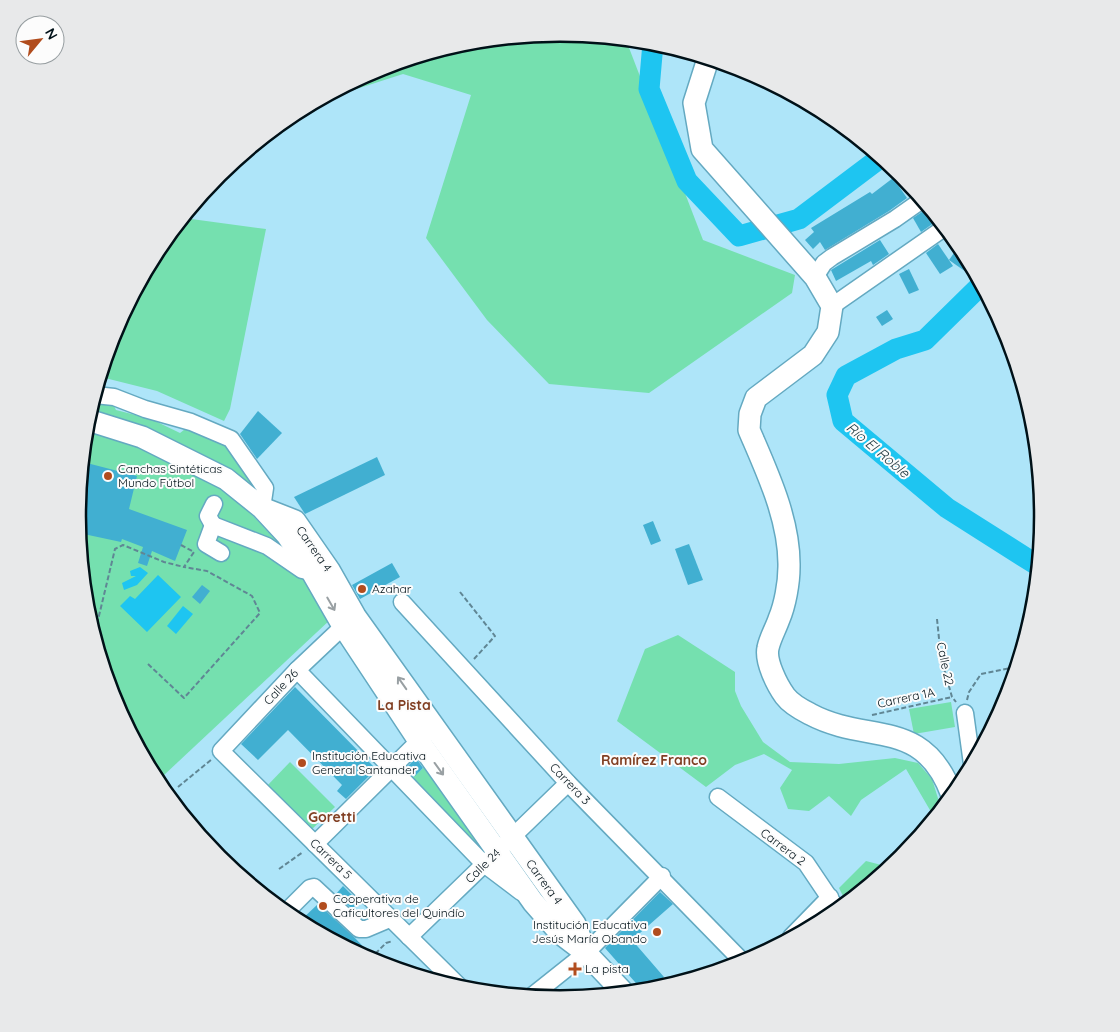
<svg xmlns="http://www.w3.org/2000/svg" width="1120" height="1032" font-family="Quicksand,sans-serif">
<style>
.green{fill:#75e0af}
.water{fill:#1ec5f1}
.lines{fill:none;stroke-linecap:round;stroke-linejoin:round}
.river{stroke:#1ec5f1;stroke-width:21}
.building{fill:#41afd1}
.minor-casing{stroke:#64a9c1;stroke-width:19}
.major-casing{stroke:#64a9c1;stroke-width:24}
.path{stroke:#608694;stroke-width:2;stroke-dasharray:5 2.5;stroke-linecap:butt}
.minor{stroke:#fff;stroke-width:16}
.major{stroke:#fff;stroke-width:21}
.oneway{stroke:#99a0a3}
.poi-dot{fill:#b14c1d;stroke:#fcfcfc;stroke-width:2}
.labels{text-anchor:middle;stroke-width:4;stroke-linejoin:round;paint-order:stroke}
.poi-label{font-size:12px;fill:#001118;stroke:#fcfcfc;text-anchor:start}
.street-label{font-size:12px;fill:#001118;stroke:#fcfcfc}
.water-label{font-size:14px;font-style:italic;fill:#223a42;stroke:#fcfcfc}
.neighbourhood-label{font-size:14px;font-weight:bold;fill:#813f23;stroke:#fcfcfc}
.rim{fill:none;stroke:#001118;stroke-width:2.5}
</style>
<rect width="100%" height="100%" fill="#aee5f9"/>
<g class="green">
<polygon points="560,34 626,40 703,240 795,275 792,293 649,393 549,384 487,320 426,238 471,95 403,74 316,102 376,70 466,43"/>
<polygon points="184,218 266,229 230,409 224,421 157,391 101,377 115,331 159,248"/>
<polygon points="95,396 111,400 116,410 151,419 180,433 189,426 231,445 259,493 169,440 91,408"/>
<polygon points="86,432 141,444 221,486 244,506 293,559 331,619 163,776 156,778 114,700 87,610 78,516"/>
<polygon points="678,635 735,672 735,691 741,706 763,742 790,762 839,764 895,758 918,763 932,779 941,808 934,817 906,769 861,800 851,816 829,796 809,811 788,809 780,788 792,770 764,754 735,765 706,787 617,721 645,649"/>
<polygon points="951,702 955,727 914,734 909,709"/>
<polygon points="290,762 335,807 309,832 265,788"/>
<polygon points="428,764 483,841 478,845 411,779"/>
<polygon points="866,861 889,867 846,902 839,888"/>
</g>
<g class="water">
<polygon points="140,567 148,573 137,585 124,590 122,583 136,576 131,576 130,571"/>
<polygon points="158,575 181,597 147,632 120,606 130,596 135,599"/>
<polygon points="183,606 193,614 176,634 167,626"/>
</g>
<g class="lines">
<g class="river">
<polyline points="653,43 649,89 687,181 739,236 799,219 880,158"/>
<polyline points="981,285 925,340 896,349 846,376 837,395 843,421 947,508 1037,565"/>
</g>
</g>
<g class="building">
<polygon points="893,178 907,198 889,211 825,250 820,242 813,249 805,240 814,232 811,228 870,192 872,194"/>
<polygon points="928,208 938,220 921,232 913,218"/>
<polygon points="880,240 889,254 873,265 871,261 836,281 831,270"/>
<polygon points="938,244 953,266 940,274 926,253"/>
<polygon points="959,246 961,248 979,281 949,260"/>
<polygon points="909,269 919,290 909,294 899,274"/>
<polygon points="887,310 893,319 882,326 876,317"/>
<polygon points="258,411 282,433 257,459 240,434"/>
<polygon points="377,457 385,475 305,514 294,497"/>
<polygon points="83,462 137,476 129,509 187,530 175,561 152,551 147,566 138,563 143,547 122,539 121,542 79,533 78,516"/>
<polygon points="653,521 661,541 651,545 643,525"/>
<polygon points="689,544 703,580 688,585 675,549"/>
<polygon points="392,563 400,577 360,599 352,585"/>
<polygon points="202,585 210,591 200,604 192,597"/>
<polygon points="295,687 376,769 346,799 337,791 342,785 288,730 258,760 241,744"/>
<polygon points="416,758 423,768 415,776 407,767"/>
<polygon points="343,886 359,902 352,909 336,894"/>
<polygon points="660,892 673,904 632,940 664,977 651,989 642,990 605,948"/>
<polygon points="318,904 354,937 375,959 374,961 300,921"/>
</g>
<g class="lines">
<defs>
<g id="minor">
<polyline points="815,277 824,263 832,257 895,219 922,200"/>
<polyline points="832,306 944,228"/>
<polyline points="95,395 114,397 145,409 191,422 231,439 265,488 262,508"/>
<polyline points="213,525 208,516 214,504"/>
<polyline points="221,553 206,544 213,525 267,546 302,570 312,572"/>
<polyline points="402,602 568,783 743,962"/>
<polyline points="352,618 297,670 221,751 461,988"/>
<polyline points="297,670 484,864 521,892"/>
<polyline points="965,713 972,764"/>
<polyline points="718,797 806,863 837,909"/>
<polyline points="315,844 427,733"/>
<polyline points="286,912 310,888 314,887 359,929 366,929 392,918"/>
<polyline points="409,937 568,783"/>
<polyline points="791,937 830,897"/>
<polyline points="532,996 586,953 662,876"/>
</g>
<g id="major">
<path d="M708,59L694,103L702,149L815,277L832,306L828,332L813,355L756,398L750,414L749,430C767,472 790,520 789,567C789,583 785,605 779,619C776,628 770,638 768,648C765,661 777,685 785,696C791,704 802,710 810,714C868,745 923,716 952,795"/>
<polyline points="88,420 142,437 226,479 262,508 287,535 312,572 343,626 419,741 533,902 561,934 586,953 623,992"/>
<polyline points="267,510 295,521 329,570 355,616 575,924 586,953"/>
</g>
</defs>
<use href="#minor" class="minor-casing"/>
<use href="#major" class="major-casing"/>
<g class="path">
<polyline points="460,592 495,636 474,659"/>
<polyline points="937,619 941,658 952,697 956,702"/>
<polyline points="97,624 115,549 123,545 164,562 184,567"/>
<polyline points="148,664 184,698 260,613 252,596 207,571 184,567 194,552 181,545"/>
<polyline points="967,700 969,692 981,674 1016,667"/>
<polyline points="872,715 952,697"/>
<polyline points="178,787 211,760"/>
<polyline points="279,869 303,852"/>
<polyline points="370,959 386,943 393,941"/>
</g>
<use href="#minor" class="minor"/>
<use href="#major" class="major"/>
</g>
<defs><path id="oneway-shaft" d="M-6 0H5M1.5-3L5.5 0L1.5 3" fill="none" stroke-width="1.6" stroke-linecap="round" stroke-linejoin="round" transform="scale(1.25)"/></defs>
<g class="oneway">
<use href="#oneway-shaft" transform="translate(331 604) rotate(60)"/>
<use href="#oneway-shaft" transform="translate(402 683) rotate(-125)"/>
<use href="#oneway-shaft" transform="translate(439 769) rotate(54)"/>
</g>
<g class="poi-dot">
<circle cx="108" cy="476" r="5"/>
<circle cx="362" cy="589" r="5"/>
<circle cx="302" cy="763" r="5"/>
<circle cx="323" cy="906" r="5"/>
<circle cx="657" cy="932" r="5"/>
<path d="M572.5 961.5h5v5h5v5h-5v5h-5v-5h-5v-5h5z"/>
</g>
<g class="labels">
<g class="poi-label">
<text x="118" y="473">Canchas Sintéticas<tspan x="118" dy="14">Mundo Fútbol</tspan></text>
<text x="372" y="593">Azahar</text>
<text x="312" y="760">Institución Educativa<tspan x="312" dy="14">General Santander</tspan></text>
<text x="333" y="903">Cooperativa de<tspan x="333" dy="14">Caficultores del Quindío</tspan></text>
<text x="647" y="929" text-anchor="end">Institución Educativa<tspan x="647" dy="14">Jesús María Obando</tspan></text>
<text x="585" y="973">La pista</text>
</g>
<g class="street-label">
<text transform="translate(314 549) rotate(55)" y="4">Carrera 4</text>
<text transform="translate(945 664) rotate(78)" y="4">Calle 22</text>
<text transform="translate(281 687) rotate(-47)" y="4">Calle 26</text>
<text transform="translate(906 698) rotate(-12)" y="4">Carrera 1A</text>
<text transform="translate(570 784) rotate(46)" y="4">Carrera 3</text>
<text transform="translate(783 847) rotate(37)" y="4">Carrera 2</text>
<text transform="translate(331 859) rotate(44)" y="4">Carrera 5</text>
<text transform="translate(483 866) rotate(-44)" y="4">Calle 24</text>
<text transform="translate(544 882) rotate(54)" y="4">Carrera 4</text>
</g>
<g class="water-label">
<text transform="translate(878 450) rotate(40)" y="5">Río El Roble</text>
</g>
<g class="neighbourhood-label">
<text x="404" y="710">La Pista</text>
<text x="654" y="765">Ramírez Franco</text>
<text x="332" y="822">Goretti</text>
</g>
</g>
<path d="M0 0H1120V1032H0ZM86 516a474 474 0 1 1 948 0a474 474 0 1 1-948 0Z" fill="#e8e9ea" fill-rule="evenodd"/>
<path class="rim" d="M86 516a474 474 0 1 1 948 0a474 474 0 1 1-948 0Z"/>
<g transform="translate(40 40) rotate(61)"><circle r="24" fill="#fcfcfc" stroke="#979ea1"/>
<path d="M0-4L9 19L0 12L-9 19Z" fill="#b14c1d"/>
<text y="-8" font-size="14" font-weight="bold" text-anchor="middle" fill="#001118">N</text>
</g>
</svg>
